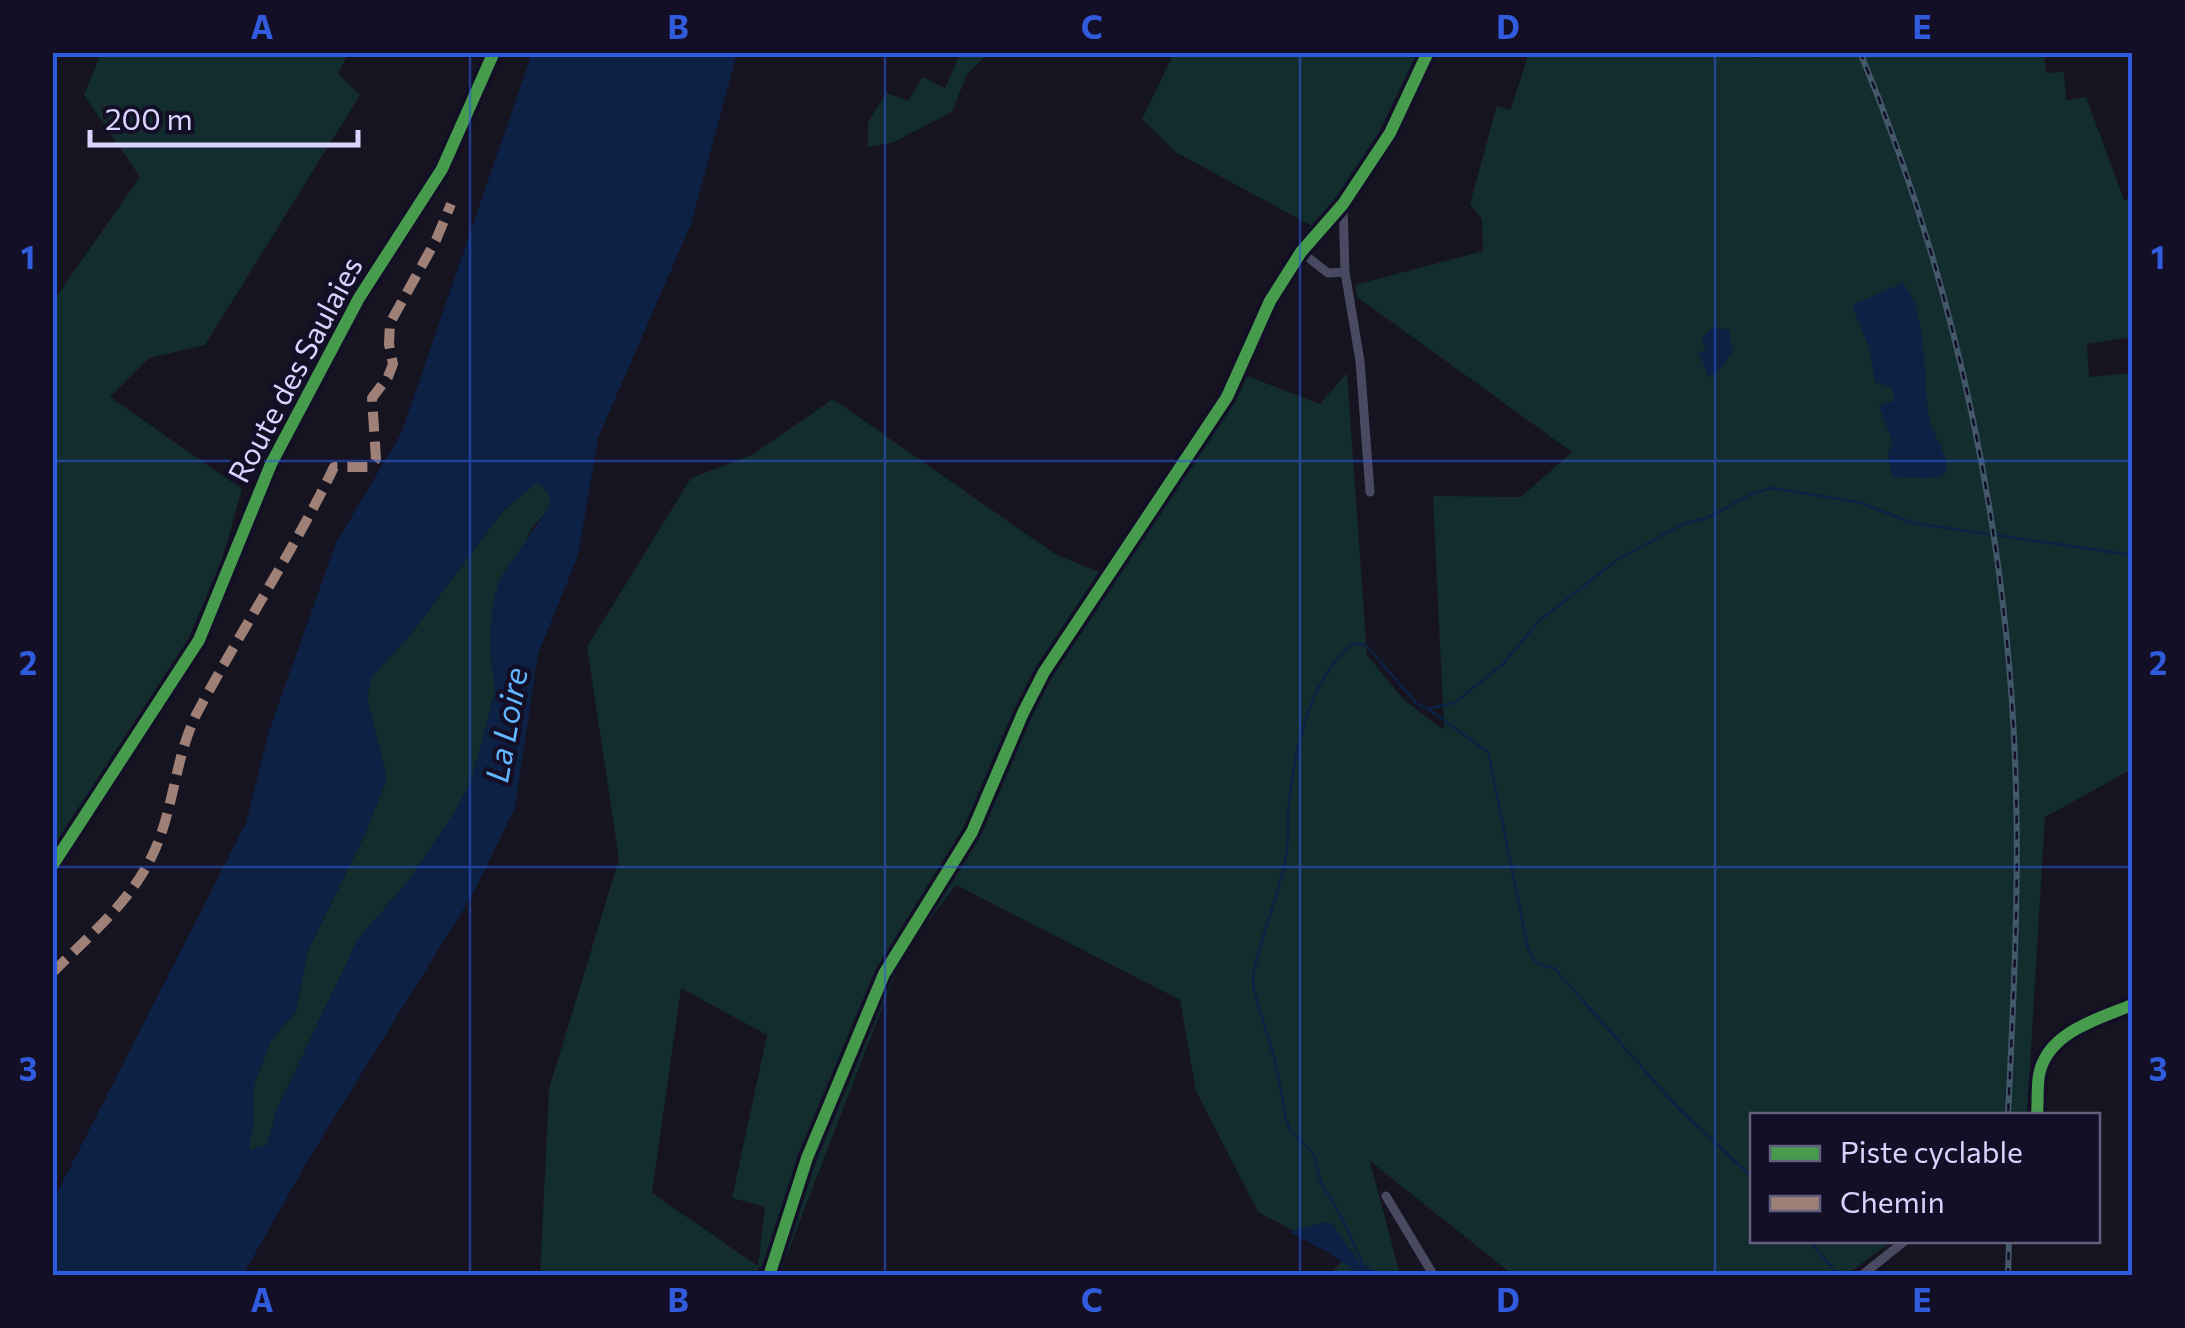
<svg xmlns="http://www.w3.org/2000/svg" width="2185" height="1328" font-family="Commissioner,sans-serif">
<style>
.green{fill:#132c2d;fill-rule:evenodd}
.water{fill:#0d2144;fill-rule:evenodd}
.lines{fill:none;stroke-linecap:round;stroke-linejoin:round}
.stream{stroke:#0d2144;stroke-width:2.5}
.minor{stroke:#4a4962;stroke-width:9}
.rail-casing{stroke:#43596b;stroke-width:6}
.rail{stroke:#130f26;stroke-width:2.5;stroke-dasharray:8;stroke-linecap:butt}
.quiet{stroke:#9e8076;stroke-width:10;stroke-dasharray:20 10;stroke-linecap:butt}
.cycleway-casing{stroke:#130f26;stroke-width:19}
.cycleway{stroke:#469c4c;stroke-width:12}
.grid{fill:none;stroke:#305bdc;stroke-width:2.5;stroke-opacity:0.55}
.labels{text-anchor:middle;stroke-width:9;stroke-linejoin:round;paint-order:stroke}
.street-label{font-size:30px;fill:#d9d4ff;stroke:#130f26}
.water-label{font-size:32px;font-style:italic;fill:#62b6ff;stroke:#130f26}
.neatline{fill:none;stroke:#305bdc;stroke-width:4}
.grid-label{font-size:32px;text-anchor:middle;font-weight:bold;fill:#305bdc}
</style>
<rect width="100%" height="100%" fill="#161421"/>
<g class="green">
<polygon points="262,52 348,53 338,74 360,95 205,345 149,358 110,397 242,489 220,567 170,681 53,861 53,296 56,297 140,177 84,95 101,53"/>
<path d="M1754,52L1756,58L1766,52L2044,53L2046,73L2064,72L2066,100L2086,97L2124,200L2132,199V337L2087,344L2089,377L2132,373V555H2128L2132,583V769L2045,817L2027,1115L1752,1116V1240L1892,1241L1850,1272L1858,1275H1513L1370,1161L1400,1275H1329L1345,1258L1258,1212L1196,1091L1180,1000L956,885L902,956L781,1270L759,1267L756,1276H540L549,1089L619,859L587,647L691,478L752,455L833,399L1055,554L1109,576L1239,393L1247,376L1320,404L1347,373L1367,655L1404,700L1444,730L1433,496L1521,497L1572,452L1357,297L1355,285L1483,251L1482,219L1470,204L1497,105L1510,111L1529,53ZM681,988L767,1035L732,1198L765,1207L758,1266L652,1193Z"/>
<polygon points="961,53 989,53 967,74 952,112 892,143 868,147 868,122 887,93 908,101 922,77 945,88"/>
<polygon points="1192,53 1192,52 1418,53 1364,162 1314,227 1177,153 1142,119 1174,53 1190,55"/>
<polygon points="535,484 541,484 550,497 548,509 530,531 490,643 495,692 471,782 450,820 409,880 358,939 277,1109 267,1146 248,1150 254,1120 254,1085 271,1041 296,1011 308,950 366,832 387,778 367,698 372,676 408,638 503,511"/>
</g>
<g class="water">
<path d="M532,53H737L691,224L598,438L578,555L538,654L515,807L474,892L311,1155L243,1275H53V1201L246,823L269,731L336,543L401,434ZM535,484H541L550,497L548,509L500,578L493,603L490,643L495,692L471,782L450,820L409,880L358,939L277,1109L267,1145L249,1150L254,1120V1085L271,1041L296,1011L308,950L366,832L387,778L367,698L372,676L408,638L503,511Z"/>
<path d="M1903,283C1930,317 1921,380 1930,420C1934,438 1948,453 1947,472C1928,484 1913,474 1892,478L1888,453L1893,443L1879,406L1895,400L1891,387L1875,382L1869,348L1852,305Z"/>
<polygon points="1713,327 1729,330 1733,352 1716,374 1708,377 1699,352 1706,350 1702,338"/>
<polygon points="1325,1222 1332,1223 1359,1262 1384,1275 1361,1275 1329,1253 1289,1232"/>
</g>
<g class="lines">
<g class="stream">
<polyline points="1428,709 1488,752 1528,948 1537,964 1554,968 1678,1108 1752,1177"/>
<polyline points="1809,1240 1839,1276"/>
<path d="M1364,1267L1343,1220L1321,1182L1314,1155L1289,1128L1286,1119L1275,1060L1254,991L1253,975C1261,935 1279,896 1286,856C1289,841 1287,825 1288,810C1295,752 1306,683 1353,643L1367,646L1416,703L1427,709L1454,703L1502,665L1539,621L1618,559L1684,524L1709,517L1752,494L1772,488L1858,502L1913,523L2132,555"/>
</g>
<g class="minor">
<polyline points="1343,204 1345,272 1360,361 1370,492"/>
<polyline points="1301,252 1328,273 1345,272"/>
<polyline points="52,866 199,640 271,464 359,298 442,169 494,52"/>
<path d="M2037,1116C2038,1102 2037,1088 2039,1075C2047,1032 2098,1019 2132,1005"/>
<polyline points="1386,1196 1434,1276"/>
<polyline points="769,1276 807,1158 884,974 972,832 1023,713 1044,672 1227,397 1270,301 1301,252 1343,204 1390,133 1428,52"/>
<polyline points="1861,1276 1906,1240"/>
</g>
<defs>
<g id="rail">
<path d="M1860,52C1956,282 2010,541 2016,790C2019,898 2013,1007 2008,1116"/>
<polyline points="2008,1276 2009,1240"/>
</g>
</defs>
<use href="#rail" class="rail-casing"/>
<use href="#rail" class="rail"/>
<path class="quiet" d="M52,973C87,938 129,903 151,858C174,813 174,759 197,713C241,630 293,552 334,467H370L376,459L372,398L388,377L393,364L389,344L390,323L436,240L451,204"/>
<defs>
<g id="cycleway">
<polyline points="52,866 199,640 271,464 359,298 442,169 494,52"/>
<path d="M2037,1116C2038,1102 2037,1088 2039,1075C2047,1032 2098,1019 2132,1005"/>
<polyline points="769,1276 807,1158 884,974 972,832 1023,713 1044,672 1227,397 1270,301 1301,252 1343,204 1390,133 1428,52"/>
</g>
</defs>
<use href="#cycleway" class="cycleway-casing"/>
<use href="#cycleway" class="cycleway"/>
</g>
<path class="grid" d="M470,52V1276M885,52V1276M1300,52V1276M1715,52V1276M52,461H2132M52,867H2132"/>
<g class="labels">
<g class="street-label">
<text transform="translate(296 370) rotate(-62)" y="10">Route des Saulaies</text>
</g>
<g class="water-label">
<text transform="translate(507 725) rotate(-80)" y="11">La Loire</text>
</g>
</g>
<rect width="2185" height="1328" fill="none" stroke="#130f26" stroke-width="110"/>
<rect x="1750" y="1113" width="350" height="130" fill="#130f26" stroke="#625e7d" stroke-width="2.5"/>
<rect x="1770" y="1146" width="50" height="15" fill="#469c4c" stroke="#625e7d" stroke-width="2.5"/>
<text x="1840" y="1163" font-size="30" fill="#d9d4ff">Piste cyclable</text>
<rect x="1770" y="1196" width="50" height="15" fill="#9e8076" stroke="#625e7d" stroke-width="2.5"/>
<text x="1840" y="1213" font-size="30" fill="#d9d4ff">Chemin</text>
<path d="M90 130v15h268v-15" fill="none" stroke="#d9d4ff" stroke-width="5"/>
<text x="105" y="130" font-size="30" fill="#d9d4ff" stroke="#130f26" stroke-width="8" paint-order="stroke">200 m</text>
<rect x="55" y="55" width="2075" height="1218" class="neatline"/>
<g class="grid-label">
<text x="262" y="39">A</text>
<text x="678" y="39">B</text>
<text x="1092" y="39">C</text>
<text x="1508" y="39">D</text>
<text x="1922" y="39">E</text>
<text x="28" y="269">1</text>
<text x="2158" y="269">1</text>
<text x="28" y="675">2</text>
<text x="2158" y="675">2</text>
<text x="28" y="1081">3</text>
<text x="2158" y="1081">3</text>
<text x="262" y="1312">A</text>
<text x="678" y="1312">B</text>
<text x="1092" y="1312">C</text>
<text x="1508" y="1312">D</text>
<text x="1922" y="1312">E</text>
</g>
</svg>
